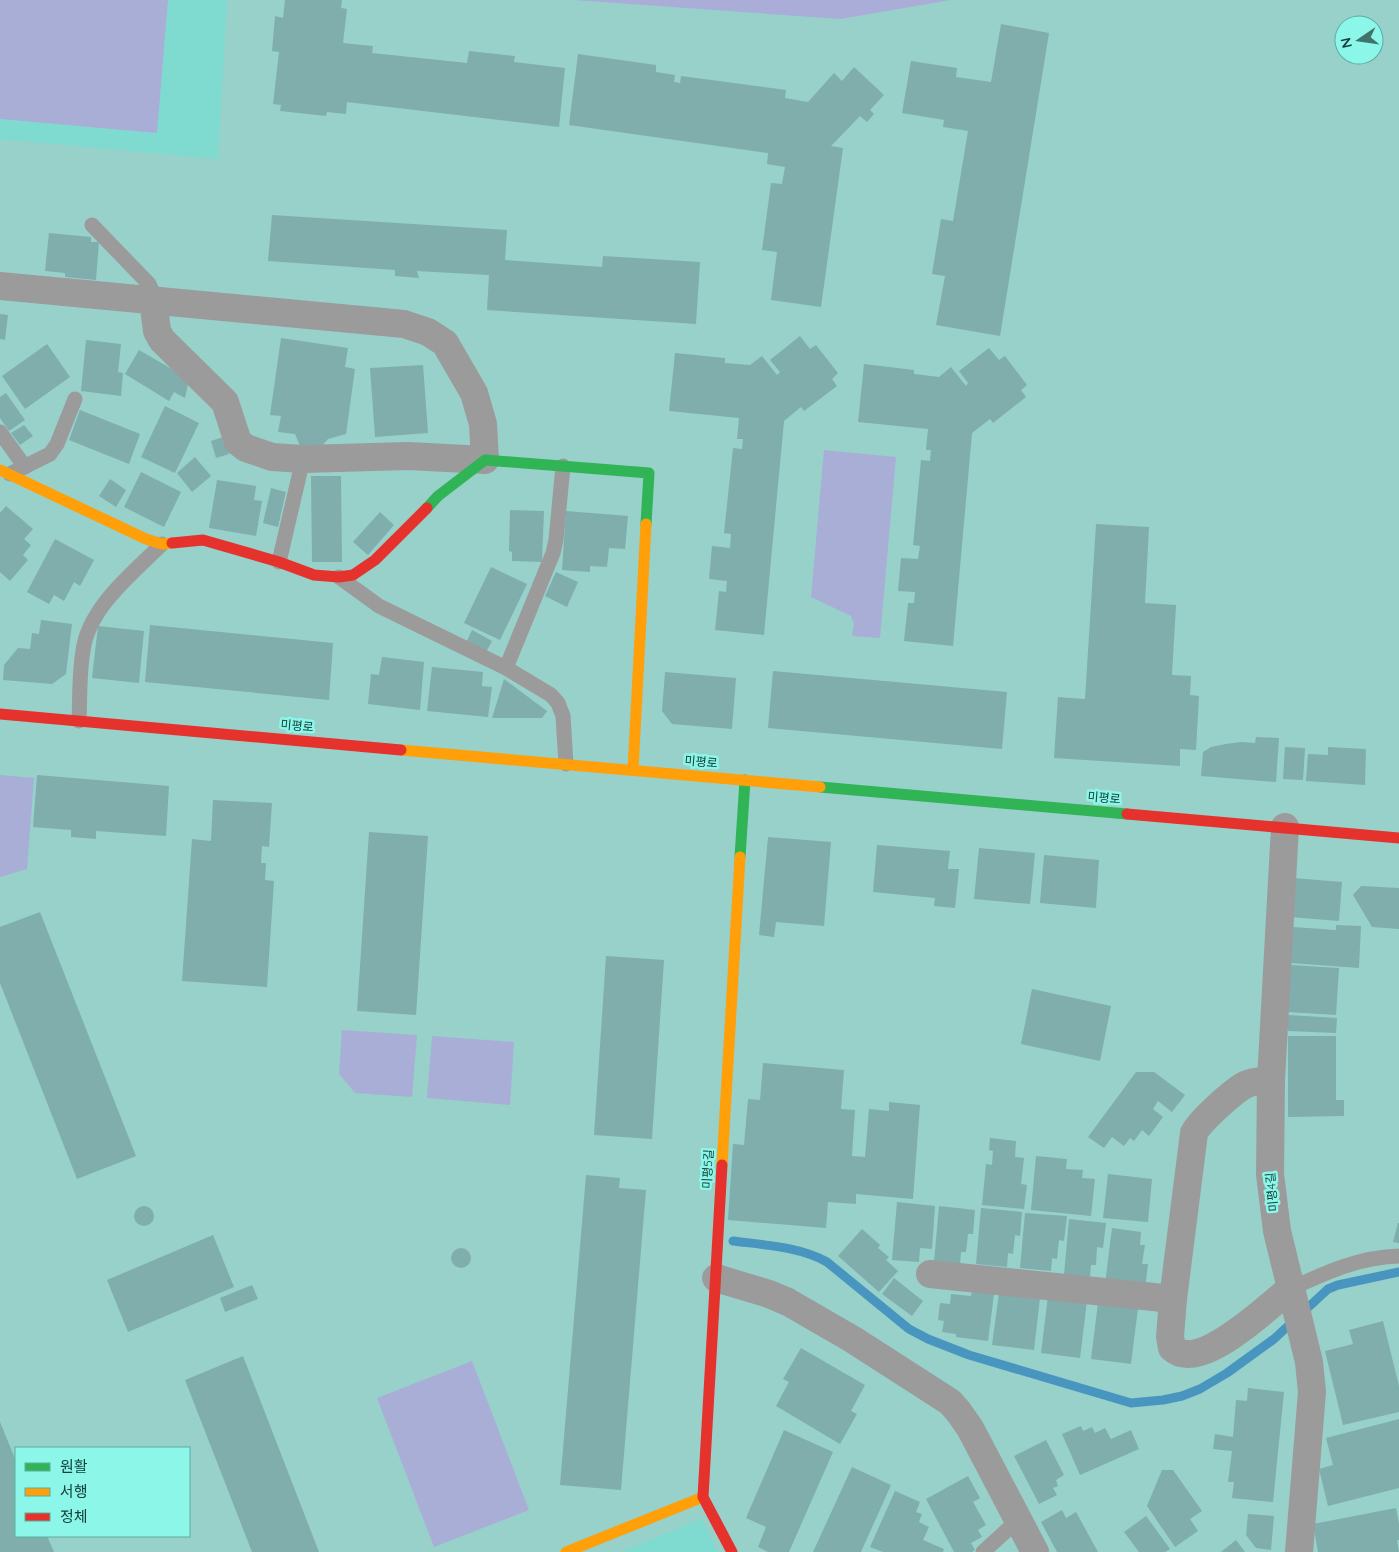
<svg xmlns="http://www.w3.org/2000/svg" width="1399" height="1552" font-family="Quicksand,'Noto Sans KR',sans-serif">
<style>
.built{fill:#7fdbd0}
.green{fill:#a9aed7}
.forest{fill:#a9add8}
.lines{fill:none;stroke-linecap:round;stroke-linejoin:round}
.stream{stroke:#4896c0;stroke-width:9}
.building{fill:#7faead}
.lane{stroke:#9c9b9b;stroke-width:15}
.street{stroke:#9c9b9b;stroke-width:28}
.fast{stroke:#30b455;stroke-width:11}
.slow{stroke:#ff9f0a;stroke-width:11}
.jam{stroke:#e5322d;stroke-width:11}
.labels{text-anchor:middle;stroke-width:5;stroke-linejoin:round;paint-order:stroke}
.street-label{font-size:12px;fill:#12403b;stroke:#8cf6e9}
</style>
<rect width="100%" height="100%" fill="#97d1ca"/>
<g class="built">
<polygon points="0,0 227,0 218,159 0,139"/>
<polygon points="702,1519 718,1552 621,1552"/>
</g>
<g class="green">
<polygon points="0,0 168,0 157,133 0,119"/>
<polygon points="824,450 896,457 880,638 852,636 854,624 851,616 811,597"/>
<polygon points="0,775 34,778 27,869 0,877"/>
<polygon points="342,1030 417,1035 412,1097 355,1093 339,1074"/>
<polygon points="432,1036 514,1042 510,1105 427,1098"/>
<polygon points="472,1361 529,1510 434,1547 377,1398"/>
</g>
<polygon class="forest" points="574,0 951,0 840,19"/>
<g class="lines">
<path class="stream" d="M733,1241C765,1245 800,1247 827,1262L909,1329L928,1339L969,1355L1131,1403L1163,1400L1182,1396L1200,1389L1227,1373L1274,1339L1328,1289L1338,1285L1399,1272"/>
</g>
<g class="building">
<polygon points="285,0 342,0 341,8 347,9 343,43 373,46 372,53 467,63 469,51 515,56 514,62 565,68 559,127 347,102 346,114 327,112 326,116 280,111 281,105 273,104 279,52 272,51 275,16 283,18"/>
<polygon points="1001,24 1049,33 1000,336 936,325 945,276 932,274 941,219 953,221 968,131 943,127 944,120 902,113 911,61 957,68 956,77 991,82"/>
<polygon points="578,54 656,65 656,72 675,75 674,82 680,83 681,76 786,90 785,98 808,102 834,73 842,81 854,67 884,95 870,110 874,114 867,122 860,116 831,146 843,148 821,307 771,300 777,252 762,250 771,183 782,184 785,167 767,164 768,153 569,125"/>
<polygon points="272,215 507,230 505,260 602,267 603,256 700,262 696,324 487,310 489,275 417,271 419,278 395,276 395,270 268,261"/>
<polygon points="49,233 91,237 91,242 99,242 96,280 65,277 65,273 45,271"/>
<polygon points="0,314 8,315 5,340 0,339"/>
<polygon points="800,336 810,349 816,345 838,373 832,379 837,386 804,411 801,407 784,421 764,635 715,630 719,591 726,592 727,581 709,579 712,546 730,548 731,534 724,533 733,448 742,449 743,439 737,439 739,418 669,411 675,353 725,358 725,363 750,365 762,356 777,375 780,372 770,360"/>
<polygon points="281,338 348,348 345,367 355,369 346,434 328,439 320,448 300,446 295,434 278,432 281,416 270,415"/>
<polygon points="86,340 121,344 118,372 123,373 121,396 81,391"/>
<polygon points="47,344 70,377 25,409 2,376"/>
<polygon points="989,348 999,360 1005,356 1027,385 1021,390 1026,397 993,423 990,419 972,433 953,646 904,641 908,603 914,603 915,592 898,591 901,558 918,559 920,546 913,545 921,460 930,461 931,450 926,450 928,429 858,422 864,364 914,370 914,374 939,377 951,367 966,386 968,383 959,371"/>
<polygon points="139,350 189,379 185,398 174,392 169,401 125,374"/>
<polygon points="423,365 428,433 375,437 370,368"/>
<polygon points="6,393 25,420 9,431 0,418 0,397"/>
<polygon points="165,406 199,423 175,473 141,457"/>
<polygon points="80,410 140,434 129,464 69,440"/>
<polygon points="24,425 33,436 20,445 11,433"/>
<polygon points="223,437 229,454 216,458 211,441"/>
<polygon points="195,457 211,476 192,492 177,473"/>
<polygon points="141,472 181,492 164,527 124,507"/>
<polygon points="311,476 341,476 342,562 312,562"/>
<polygon points="110,479 126,490 116,507 99,496"/>
<polygon points="217,480 256,486 254,500 262,501 256,536 209,528"/>
<polygon points="271,488 286,492 278,527 263,523"/>
<polygon points="6,506 33,529 24,539 31,545 23,555 28,560 10,581 0,572 0,513"/>
<polygon points="510,510 544,511 542,562 512,561 512,552 509,551"/>
<polygon points="566,511 628,516 625,549 609,548 607,567 590,566 590,572 562,570"/>
<polygon points="380,512 394,525 368,555 353,542"/>
<polygon points="1096,524 1149,527 1145,603 1176,605 1172,675 1191,676 1190,695 1199,696 1196,750 1180,749 1180,766 1054,758 1058,697 1085,699"/>
<polygon points="55,539 94,560 80,586 74,582 64,601 54,595 49,604 27,592"/>
<polygon points="491,567 527,584 500,640 464,623"/>
<polygon points="556,572 578,582 567,607 545,596"/>
<polygon points="41,620 72,624 66,674 52,684 3,680 4,665 18,648 30,649 32,633 39,634"/>
<polygon points="150,625 333,643 329,700 145,682"/>
<polygon points="98,626 144,631 139,683 92,678"/>
<polygon points="472,630 492,641 486,652 467,641"/>
<polygon points="382,657 424,662 420,710 368,704 371,674 379,675"/>
<polygon points="432,667 483,672 482,686 492,687 488,717 427,711"/>
<polygon points="773,671 1007,692 1002,749 768,728"/>
<polygon points="665,672 736,678 732,729 672,724 662,711"/>
<polygon points="504,679 547,711 542,718 492,718"/>
<polygon points="1256,737 1279,738 1276,782 1201,776 1203,752 1211,747 1226,744 1241,742 1255,743"/>
<polygon points="1285,747 1305,748 1303,780 1283,779"/>
<polygon points="1328,747 1366,749 1365,785 1306,781 1308,754 1328,755"/>
<polygon points="37,775 169,786 166,836 96,831 96,839 71,837 71,830 33,827"/>
<polygon points="213,800 272,803 269,847 262,846 261,863 266,863 265,880 274,881 267,987 182,981 192,839 211,841"/>
<polygon points="369,832 428,836 416,1015 357,1011"/>
<polygon points="768,837 831,842 824,926 776,922 774,937 759,935"/>
<polygon points="877,845 950,851 948,869 959,869 955,908 934,906 935,898 873,892"/>
<polygon points="979,848 1035,853 1030,904 974,899"/>
<polygon points="1044,855 1099,860 1096,908 1040,903"/>
<polygon points="1293,878 1342,882 1339,921 1290,917"/>
<polygon points="1361,886 1399,888 1399,929 1372,927 1353,895"/>
<polygon points="40,912 136,1156 77,1179 0,983 0,927"/>
<polygon points="1336,925 1361,926 1359,968 1291,963 1293,927 1336,930"/>
<polygon points="606,956 664,960 652,1139 594,1135"/>
<polygon points="1291,965 1339,968 1336,1015 1288,1012"/>
<polygon points="1032,989 1111,1006 1100,1061 1021,1044"/>
<polygon points="1288,1015 1337,1018 1336,1033 1288,1031"/>
<polygon points="1288,1036 1336,1036 1336,1100 1344,1100 1344,1116 1288,1117"/>
<polygon points="763,1063 844,1070 841,1109 855,1110 852,1156 865,1157 869,1109 889,1111 889,1102 920,1105 913,1199 856,1194 856,1204 828,1202 826,1228 728,1220 733,1144 744,1145 748,1099 760,1100"/>
<polygon points="1136,1072 1154,1072 1185,1095 1172,1112 1158,1101 1153,1109 1163,1117 1149,1136 1142,1130 1134,1141 1130,1138 1124,1146 1112,1137 1104,1148 1088,1137"/>
<polygon points="990,1138 1016,1141 1015,1157 1024,1158 1021,1184 1027,1185 1024,1209 982,1205 986,1164 992,1165 993,1151 989,1150"/>
<polygon points="1036,1156 1067,1159 1066,1169 1083,1170 1082,1178 1095,1179 1091,1216 1031,1210"/>
<polygon points="1108,1174 1152,1179 1148,1222 1103,1218"/>
<polygon points="586,1175 620,1178 619,1188 646,1190 621,1490 560,1485"/>
<polygon points="897,1202 935,1206 932,1249 920,1248 919,1262 892,1260"/>
<circle cx="144" cy="1216" r="10"/>
<polygon points="939,1206 975,1210 973,1234 968,1234 966,1252 961,1252 960,1265 934,1262"/>
<polygon points="981,1208 1022,1212 1020,1236 1015,1235 1013,1254 1008,1253 1007,1267 976,1264"/>
<polygon points="1025,1213 1067,1216 1064,1241 1059,1240 1057,1259 1052,1258 1051,1271 1020,1268"/>
<polygon points="1069,1219 1106,1223 1103,1248 1097,1247 1096,1265 1091,1265 1090,1278 1064,1275"/>
<polygon points="1398,1223 1399,1223 1399,1243 1393,1242"/>
<polygon points="1112,1228 1141,1232 1140,1245 1145,1245 1142,1264 1148,1264 1145,1289 1105,1284"/>
<polygon points="862,1229 880,1245 878,1248 889,1257 886,1260 898,1271 879,1292 838,1256"/>
<polygon points="213,1235 234,1287 128,1332 107,1280"/>
<circle cx="461" cy="1258" r="10"/>
<polygon points="894,1278 923,1301 912,1316 882,1294"/>
<polygon points="252,1285 258,1299 225,1312 220,1298"/>
<polygon points="972,1291 994,1294 988,1341 956,1337 956,1334 942,1332 944,1321 938,1320 940,1303 950,1304 951,1294 971,1296"/>
<polygon points="999,1293 1040,1298 1034,1350 992,1345"/>
<polygon points="1048,1296 1087,1301 1080,1358 1041,1353"/>
<polygon points="1098,1303 1138,1308 1131,1364 1091,1359"/>
<polygon points="1383,1321 1399,1386 1399,1412 1343,1425 1325,1351 1353,1344 1349,1330"/>
<polygon points="801,1348 865,1385 851,1411 857,1414 840,1444 776,1406 789,1382 783,1379"/>
<polygon points="243,1356 319,1552 252,1552 185,1380"/>
<polygon points="1248,1388 1284,1392 1273,1502 1232,1498 1234,1482 1228,1482 1232,1451 1213,1449 1215,1434 1233,1437 1236,1400 1247,1401"/>
<polygon points="1399,1419 1399,1488 1328,1506 1319,1469 1333,1465 1326,1438"/>
<polygon points="0,1422 16,1461 16,1536 47,1536 54,1552 0,1552"/>
<polygon points="1081,1426 1083,1431 1092,1427 1095,1433 1105,1428 1111,1439 1131,1430 1139,1449 1080,1475 1062,1434"/>
<polygon points="784,1430 833,1452 789,1552 768,1552 758,1547 766,1527 746,1518"/>
<polygon points="1046,1440 1064,1475 1056,1480 1058,1486 1053,1488 1057,1495 1039,1504 1014,1456"/>
<polygon points="852,1467 891,1485 861,1552 813,1552"/>
<polygon points="1162,1470 1173,1470 1202,1511 1190,1519 1198,1531 1175,1547 1147,1506"/>
<polygon points="968,1476 980,1498 973,1502 986,1525 978,1530 982,1537 971,1543 975,1550 972,1552 954,1552 926,1499"/>
<polygon points="895,1491 920,1502 916,1512 922,1514 919,1522 929,1527 923,1540 944,1549 943,1552 883,1552 870,1547"/>
<polygon points="1396,1508 1399,1524 1399,1540 1397,1540 1399,1552 1318,1552 1313,1524"/>
<polygon points="1062,1510 1066,1518 1076,1512 1098,1552 1057,1552 1041,1522"/>
<polygon points="1248,1514 1274,1516 1271,1550 1256,1548 1246,1535"/>
<polygon points="1146,1516 1170,1549 1165,1552 1139,1552 1124,1532"/>
<polygon points="1236,1540 1245,1552 1221,1552"/>
</g>
<g class="lines">
<g class="lane">
<polyline points="92,225 149,284 152,291 153,300"/>
<polyline points="0,432 25,467"/>
<polyline points="10,474 50,454 57,444 75,399"/>
<polyline points="279,562 303,459"/>
<polyline points="339,577 379,606 506,668 551,695 558,703 563,716 566,764"/>
<polyline points="506,668 553,553 556,540 563,466"/>
<path d="M79,721C80,698 79,674 83,651C88,608 133,573 162,544"/>
<path d="M1290,1289C1325,1273 1359,1257 1399,1256"/>
<polyline points="983,1552 1018,1520"/>
</g>
<g class="street">
<path d="M0,286C135,299 270,311 404,324L428,332L445,343L474,393L483,424L485,460L408,456L303,459L272,457L246,448L238,442L225,402L162,340L157,331L153,300"/>
<polyline points="1285,827 1271,1080 1270,1174 1277,1231 1309,1362 1312,1392 1299,1552"/>
<path d="M1271,1080C1263,1081 1254,1081 1247,1084C1234,1090 1200,1121 1194,1133L1173,1299L1170,1337L1172,1348C1200,1374 1268,1306 1290,1289"/>
<polyline points="930,1274 1173,1299"/>
<polyline points="716,1278 769,1294 788,1302 852,1339 950,1402 958,1411 970,1428 1035,1552"/>
</g>
<g class="fast">
<polyline points="427,508 438,496 485,460 649,473 646,524"/>
<polyline points="820,787 1127,814"/>
<polyline points="740,857 745,780"/>
</g>
<g class="slow">
<polyline points="0,470 146,539 162,544 172,543"/>
<polyline points="401,750 820,787"/>
<polyline points="633,770 646,524"/>
<polyline points="722,1165 740,857"/>
<polyline points="566,1552 703,1497"/>
</g>
<g class="jam">
<polyline points="172,543 203,540 279,562 314,575 339,577 353,575 375,560 427,508"/>
<polyline points="0,714 401,750"/>
<polyline points="1127,814 1399,838"/>
<polyline points="722,1165 703,1497 732,1552"/>
</g>
</g>
<g class="labels">
<g class="street-label">
<text transform="translate(297 726) rotate(5)" y="4">미평로</text>
<text transform="translate(701 762) rotate(5)" y="4">미평로</text>
<text transform="translate(1104 798) rotate(5)" y="4">미평로</text>
<text transform="translate(708 1169) rotate(-87)" y="4">미평5길</text>
<text transform="translate(1272 1192) rotate(-95)" y="4">미평4길</text>
</g>
</g>
<rect x="15" y="1447" width="175" height="90" fill="#8cf6e9" stroke="#5bada3"/>
<rect x="25" y="1463" width="25" height="8" fill="#30b455" stroke="#5bada3"/>
<text x="60" y="1472" font-size="15" fill="#12403b">원활</text>
<rect x="25" y="1488" width="25" height="8" fill="#ff9f0a" stroke="#5bada3"/>
<text x="60" y="1497" font-size="15" fill="#12403b">서행</text>
<rect x="25" y="1513" width="25" height="8" fill="#e5322d" stroke="#5bada3"/>
<text x="60" y="1522" font-size="15" fill="#12403b">정체</text>
<g transform="translate(1359 40) rotate(257)"><circle r="24" fill="#8cf6e9" stroke="#5bada3"/>
<path d="M0-4L9 19L0 12L-9 19Z" fill="#41736d"/>
<text y="-8" font-size="14" font-weight="bold" text-anchor="middle" fill="#12403b">N</text>
</g>
</svg>
